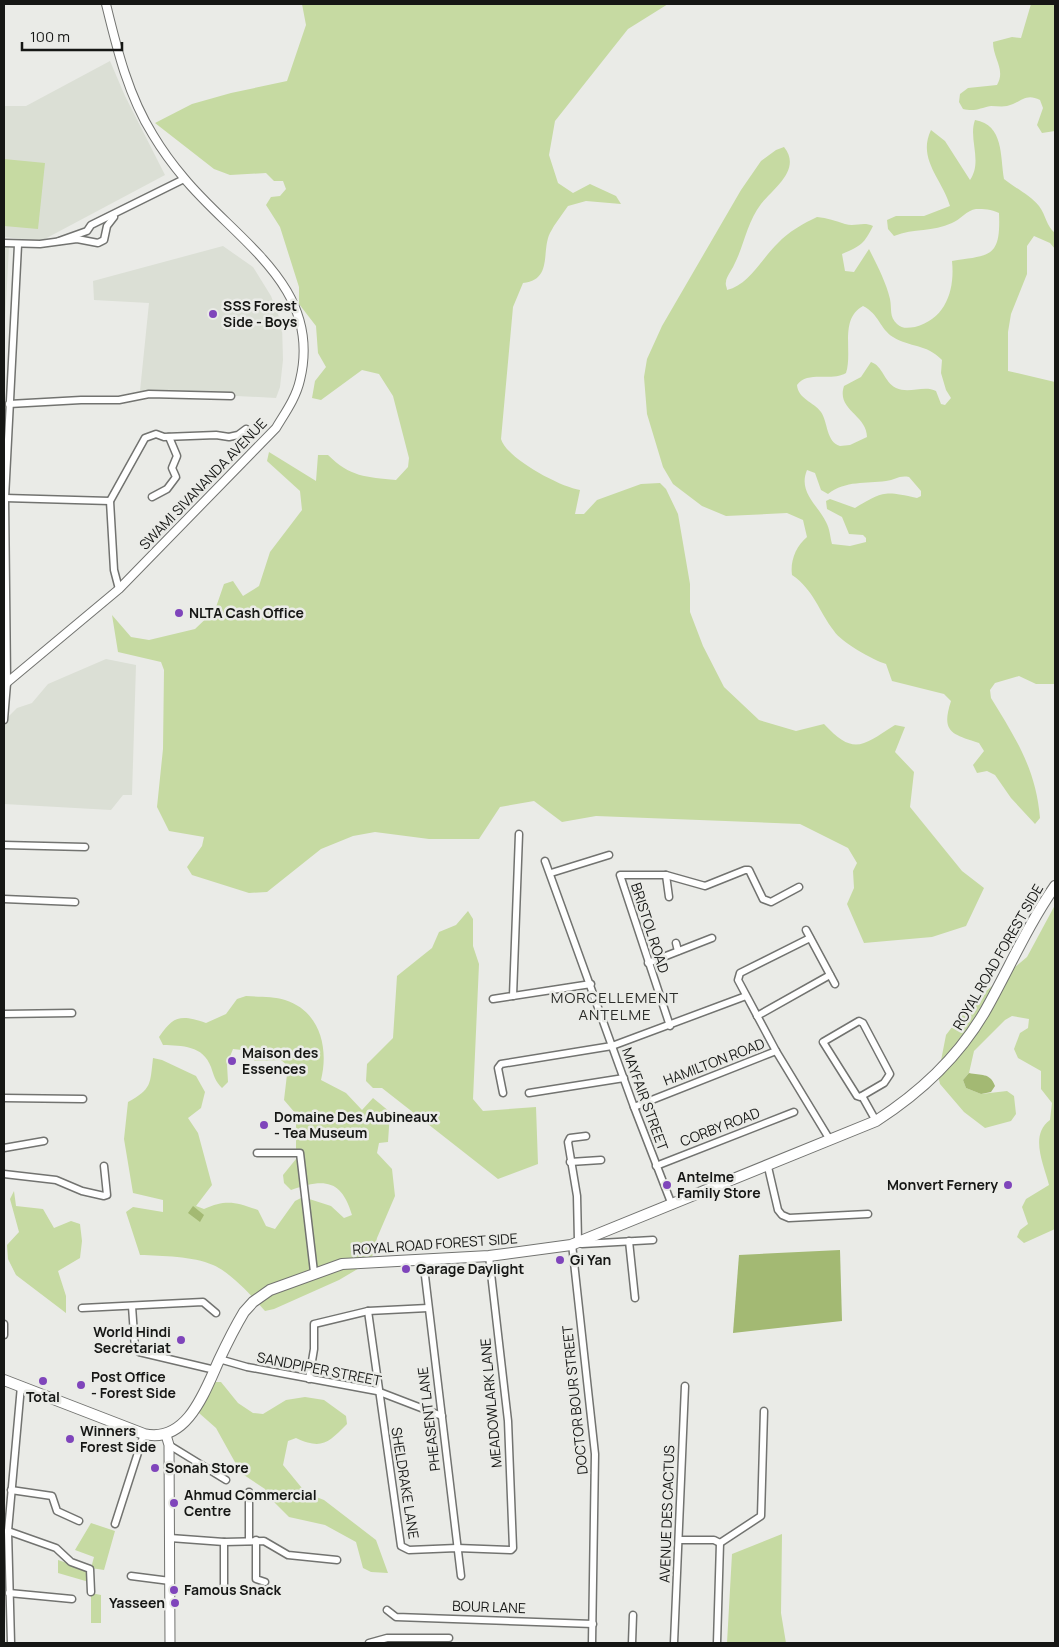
<svg xmlns="http://www.w3.org/2000/svg" width="1059" height="1647" font-family="Manrope,sans-serif">
<style>
.built{fill:#dbdfd5}
.green{fill:#c6daa2;fill-rule:evenodd}
.water{fill:#a3b973}
.lines{fill:none;stroke-linecap:round;stroke-linejoin:round}
.minor-casing{stroke:#727370;stroke-width:9}
.tertiary-casing{stroke:#727370;stroke-width:10}
.secondary-casing{stroke:#727370;stroke-width:11}
.primary-casing{stroke:#727370;stroke-width:12}
.minor{stroke:#fff;stroke-width:6}
.tertiary{stroke:#fff;stroke-width:8}
.secondary{stroke:#fff;stroke-width:9}
.primary{stroke:#fff;stroke-width:10}
.poi-dot{fill:#7f45bb;stroke:#eaebe7;stroke-width:2}
.labels{text-anchor:middle;stroke-width:5;stroke-linejoin:round;paint-order:stroke}
.poi-label{font-size:14px;font-weight:bold;fill:#161715;stroke:#eaebe7;text-anchor:start}
.street-label{font-size:14px;fill:#161715;stroke:#eaebe7}
.neighbourhood-label{font-size:15px;letter-spacing:1px;fill:#2b2c29;stroke:#eaebe7}
</style>
<rect width="100%" height="100%" fill="#eaebe7"/>
<g class="built">
<polygon points="110,61 125,96 165,175 41,241 4,237 4,106 26,106"/>
<polygon points="4,246 9,247 4,340"/>
<polygon points="223,246 253,267 271,296 282,325 283,360 280,387 276,398 140,391 149,303 94,300 93,281"/>
<polygon points="106,659 136,665 132,795 123,795 111,810 4,804 4,721 17,708 32,703 48,684"/>
</g>
<g class="green">
<path d="M302,4H668L628,29L555,121L549,155L558,183L573,193L590,184L616,196L621,204L586,201L568,206C562,215 555,223 550,233C541,251 553,280 523,283L513,307L501,439C506,458 560,487 580,490L575,514H584L597,500L641,484L660,483L666,489L678,514L690,584V612L703,646L724,687L759,720L796,731L824,724C854,756 862,746 895,725L905,727L895,752L914,772L910,807L962,871L984,888L966,926L932,937L864,943L847,904L854,888L853,871L857,863L848,848L800,824L596,816L562,822L534,801L500,807L479,839H429L375,832L353,836L321,849L267,892L249,893L192,875L187,867L202,846L204,837L169,831L157,807L163,749L164,670L161,662L118,652L112,615L131,637L149,640L195,629L215,610L224,584L233,581L243,596L259,586L270,552L302,510L300,491L267,461L269,452L316,481L318,455H328C350,477 366,477 396,480L408,467L409,458L393,396L379,374L362,370L321,400L312,398L315,381L326,367L318,353L316,326L299,304V287L280,227L266,205L271,197L280,196L286,189L283,181H274L266,173L230,175L214,169L155,123L192,104L231,93L287,81L306,25Z"/>
<path d="M1031,4H1055V131L1042,133L1037,125L1043,108L1040,100C1025,92 1021,103 1007,106C1002,107 996,106 991,106C980,108 975,112 963,109L959,102L960,94L968,88L997,85C1006,69 993,59 993,42L1012,37L1021,38Z"/>
<path d="M975,120C1004,125 1000,156 1004,179C1015,188 1030,195 1039,206C1046,215 1046,226 1055,233V249L1050,243L1034,236L1027,246V274L1011,314L1008,332V371L1055,382V684H1036L1019,676L995,683L990,690L991,698C1016,739 1036,769 1040,818L1035,824L1011,798L995,775L987,771L977,773L973,765L984,751L979,743C951,734 941,732 951,701L944,694L892,681L886,664C873,660 841,642 834,631C818,610 814,590 792,575C790,561 796,546 807,537L803,520L787,513L726,516L702,506L673,484L663,467L647,414L644,377L647,359L662,326L741,190L761,161L776,150L784,147C802,169 774,188 761,204C747,222 744,246 734,265C732,270 726,277 726,282C725,285 727,287 727,290C749,285 762,258 778,243C788,232 804,223 817,217C827,218 836,221 845,224C856,227 863,221 873,226C864,244 861,246 842,254L845,271L854,272L869,249C877,265 886,282 890,299C892,309 889,317 897,324C902,329 908,328 915,327C946,319 955,290 952,261C990,255 1001,258 999,213C991,209 984,209 976,209C967,210 960,220 952,223C933,232 914,228 894,236L888,229L887,220L896,216H924L950,206C942,179 917,159 931,130L945,141L970,180C983,161 968,139 975,120ZM863,306C879,314 880,329 893,337C911,348 925,343 942,360L941,373L946,390L951,398L945,405L941,404L936,391C924,385 909,394 896,388C884,382 883,366 871,362L861,377L844,386C836,410 867,415 867,437L850,445L840,446C826,442 828,422 821,412C814,402 798,399 797,385C808,370 830,382 846,373C853,352 839,319 863,306ZM807,470L815,473L821,490L828,494C846,480 866,484 886,481C895,480 899,475 909,477L921,491V496L917,498C884,491 884,491 855,508L830,499L826,501L827,509L842,517L849,534L863,535L866,538V542L850,546L832,544C830,537 830,529 826,522C817,504 798,492 807,470Z"/>
<polygon points="4,159 45,163 38,229 4,226"/>
<path d="M1055,905V1229L1024,1243L1017,1237L1020,1230L1028,1224L1022,1207L1026,1199L1049,1185C1044,1165 1029,1135 1050,1120L1052,1103L1041,1089V1071L1018,1058L1014,1049L1020,1033L1028,1028L1029,1019L1012,1016L1005,1020L974,1051L969,1073L963,1080L966,1088L981,1094L1007,1091L1014,1096L1016,1114L1011,1121L985,1128L964,1112L940,1084L938,1076L946,1035L968,1006L1027,957Z"/>
<polygon points="468,911 473,919 473,946 479,964 473,1099 483,1111 536,1107 538,1164 498,1179 382,1088 373,1088 366,1081 367,1064 393,1038 397,976 432,948 439,932 456,925"/>
<path d="M246,996C259,997 274,996 285,1000C320,1011 329,1048 321,1080L346,1093L362,1110L373,1098L390,1112L388,1142L379,1143L377,1153L392,1169L395,1196L377,1238L373,1255L361,1267L339,1280L274,1309L265,1311C253,1297 230,1272 213,1265C193,1256 162,1256 140,1255L126,1212L133,1207L163,1212V1200L133,1193L124,1139L128,1102C152,1089 150,1084 153,1058L162,1060L196,1076L205,1092L201,1108L188,1118L198,1133L212,1185L196,1206L204,1209C226,1199 236,1202 258,1210L266,1226L275,1229L295,1201L303,1197L331,1206L344,1218L352,1215C341,1178 323,1179 291,1190L284,1183L283,1175L296,1159V1114L284,1100L288,1066L281,1060L255,1061L242,1050L233,1049L227,1064L228,1082L222,1088C215,1081 214,1076 211,1067C203,1045 182,1046 163,1045L159,1037C174,1015 181,1015 206,1023L226,1014L237,999Z"/>
<polygon points="14,1191 16,1206 43,1209 54,1228 71,1221 80,1224 82,1241 80,1258 58,1271 66,1296 66,1313 16,1275 8,1259 7,1245 19,1232 10,1199"/>
<path d="M211,1382H221L238,1403L253,1413L263,1414L286,1400L305,1397L324,1400L346,1416L347,1424C328,1443 322,1450 296,1438L288,1441L283,1465L306,1493L324,1500L376,1540L388,1573L371,1572L363,1568L356,1542L325,1525L289,1517L270,1498L265,1489L241,1473L216,1428L199,1413Z"/>
<polygon points="91,1523 115,1531 104,1570 91,1568 94,1557 75,1550"/>
<polygon points="782,1534 781,1613 786,1643 727,1643 732,1554"/>
<polygon points="58,1560 88,1570 89,1582 58,1573"/>
<polygon points="91,1593 101,1595 101,1623 91,1623"/>
</g>
<g class="water">
<path d="M969,1073C981,1076 990,1072 995,1086L991,1092L981,1094L966,1088L963,1080Z"/>
<polygon points="193,1206 204,1215 200,1222 188,1213"/>
<polygon points="840,1250 842,1321 733,1333 739,1255"/>
</g>
<g class="lines">
<defs>
<g id="minor">
<polyline points="59,241 87,231 91,225 184,179"/>
<polyline points="4,243 40,244 77,239 98,243 104,240 107,226 114,217"/>
<polyline points="9,404 81,400 119,400 149,394 231,396"/>
<polyline points="152,497 167,489 176,477 172,468 177,456 169,437"/>
<polyline points="5,498 110,501"/>
<polyline points="119,589 114,570 110,501 145,438 156,434 164,437 216,435 229,437 238,435 246,429"/>
<polyline points="4,720 7,683 5,498 18,245"/>
<polyline points="4,845 85,847"/>
<polyline points="545,861 634,1107 672,1205"/>
<polyline points="551,873 609,855"/>
<polyline points="666,875 669,897"/>
<polyline points="4,899 75,902"/>
<polyline points="806,930 835,984"/>
<polyline points="810,938 740,973 738,980 776,1051 830,1140"/>
<polyline points="676,943 678,951"/>
<polyline points="648,963 712,938"/>
<polyline points="513,996 519,834"/>
<polyline points="493,999 591,984"/>
<polyline points="4,1014 72,1013"/>
<polyline points="757,1016 830,975"/>
<polygon points="859,1021 863,1023 890,1074 884,1083 860,1097 857,1096 823,1042"/>
<polyline points="670,1026 620,875 666,875 705,886 745,870 749,870 763,899 771,902 799,887"/>
<polyline points="503,1093 498,1068 501,1064 612,1046 746,996"/>
<polyline points="529,1093 624,1078"/>
<polyline points="862,1096 876,1121"/>
<polyline points="4,1098 83,1099"/>
<polyline points="634,1107 776,1051"/>
<polyline points="4,1148 44,1141"/>
<polyline points="257,1153 300,1153 314,1272"/>
<polyline points="570,1162 601,1160"/>
<polyline points="656,1166 794,1112"/>
<polyline points="768,1167 778,1210 782,1215 789,1218 868,1214"/>
<polyline points="4,1174 56,1180 82,1191 104,1196 107,1195 104,1166"/>
<polyline points="578,1241 577,1196 568,1142 570,1138 586,1136"/>
<polyline points="629,1241 635,1298"/>
<polyline points="572,1244 595,1454 592,1643"/>
<polyline points="582,1244 653,1240"/>
<polyline points="423,1259 461,1576"/>
<polyline points="132,1306 135,1349 139,1352 215,1370"/>
<polyline points="82,1308 203,1302 216,1313"/>
<polyline points="368,1311 401,1546 409,1550 457,1548 511,1550 513,1548 508,1421 489,1256"/>
<polyline points="4,1324 4,1335"/>
<polyline points="219,1359 247,1367 377,1391 442,1416"/>
<polyline points="309,1379 314,1349 314,1324 368,1311 428,1308"/>
<polyline points="169,1445 226,1480"/>
<polyline points="11,1490 52,1496 57,1511 79,1521"/>
<polyline points="115,1524 144,1434"/>
<polyline points="8,1531 56,1548 71,1562 90,1569 91,1592"/>
<polyline points="170,1538 224,1542 264,1541 288,1555 337,1560"/>
<polyline points="256,1540 256,1579 265,1582"/>
<polyline points="679,1540 714,1540 720,1543"/>
<polyline points="249,1541 249,1492"/>
<polyline points="224,1542 224,1588"/>
<polyline points="720,1543 761,1516 764,1411"/>
<polyline points="131,1576 170,1581"/>
<polyline points="9,1593 72,1599"/>
<polyline points="387,1610 396,1617 593,1624"/>
<polyline points="11,1643 8,1531 21,1386"/>
<polyline points="369,1643 387,1638 449,1638"/>
<polyline points="632,1643 633,1615"/>
<polyline points="674,1643 685,1386"/>
<polyline points="717,1643 720,1543"/>
</g>
<path id="tertiary" d="M4,685L119,589L276,428C285,413 296,398 300,380C323,286 235,240 184,178C173,165 162,150 153,135C128,95 117,49 106,4"/>
<polyline id="secondary" points="166,1435 169,1445 170,1643"/>
<path id="primary" d="M4,1380L144,1434C187,1444 205,1391 219,1360C227,1343 235,1327 244,1312L253,1302L270,1290L342,1264L489,1256L571,1245L876,1121C918,1094 958,1057 984,1013C1008,971 1027,926 1055,886"/>
</defs>
<use href="#minor" class="minor-casing"/>
<use href="#tertiary" class="tertiary-casing"/>
<use href="#secondary" class="secondary-casing"/>
<use href="#primary" class="primary-casing"/>
<use href="#minor" class="minor"/>
<use href="#tertiary" class="tertiary"/>
<use href="#secondary" class="secondary"/>
<use href="#primary" class="primary"/>
</g>
<g class="poi-dot">
<circle cx="213" cy="314" r="5"/>
<circle cx="179" cy="613" r="5"/>
<circle cx="232" cy="1061" r="5"/>
<circle cx="264" cy="1125" r="5"/>
<circle cx="667" cy="1185" r="5"/>
<circle cx="1008" cy="1185" r="5"/>
<circle cx="560" cy="1260" r="5"/>
<circle cx="406" cy="1269" r="5"/>
<circle cx="181" cy="1340" r="5"/>
<circle cx="43" cy="1381" r="5"/>
<circle cx="81" cy="1385" r="5"/>
<circle cx="70" cy="1439" r="5"/>
<circle cx="155" cy="1468" r="5"/>
<circle cx="174" cy="1503" r="5"/>
<circle cx="174" cy="1590" r="5"/>
<circle cx="175" cy="1603" r="5"/>
</g>
<g class="labels">
<g class="poi-label">
<text x="223" y="311">SSS Forest<tspan x="223" dy="16">Side - Boys</tspan></text>
<text x="189" y="618">NLTA Cash Office</text>
<text x="242" y="1058">Maison des<tspan x="242" dy="16">Essences</tspan></text>
<text x="274" y="1122">Domaine Des Aubineaux<tspan x="274" dy="16">- Tea Museum</tspan></text>
<text x="677" y="1182">Antelme<tspan x="677" dy="16">Family Store</tspan></text>
<text x="998" y="1190" text-anchor="end">Monvert Fernery</text>
<text x="570" y="1265">Gi Yan</text>
<text x="416" y="1274">Garage Daylight</text>
<text x="171" y="1337" text-anchor="end">World Hindi<tspan x="171" dy="16">Secretariat</tspan></text>
<text x="91" y="1382">Post Office<tspan x="91" dy="16">- Forest Side</tspan></text>
<text x="43" y="1402" text-anchor="middle">Total</text>
<text x="80" y="1436">Winners<tspan x="80" dy="16">Forest Side</tspan></text>
<text x="165" y="1473">Sonah Store</text>
<text x="184" y="1500">Ahmud Commercial<tspan x="184" dy="16">Centre</tspan></text>
<text x="184" y="1595">Famous Snack</text>
<text x="165" y="1608" text-anchor="end">Yasseen</text>
</g>
<g class="street-label">
<text transform="translate(203 484) rotate(-46)" y="5">SWAMI SIVANANDA AVENUE</text>
<text transform="translate(650 928) rotate(72)" y="5">BRISTOL ROAD</text>
<text transform="translate(998 957) rotate(-60)" y="5">ROYAL ROAD FOREST SIDE</text>
<text transform="translate(714 1062) rotate(-21)" y="5">HAMILTON ROAD</text>
<text transform="translate(645 1099) rotate(70)" y="5">MAYFAIR STREET</text>
<text transform="translate(720 1127) rotate(-21)" y="5">CORBY ROAD</text>
<text transform="translate(435 1244) rotate(-4)" y="5">ROYAL ROAD FOREST SIDE</text>
<text transform="translate(319 1369) rotate(11)" y="5">SANDPIPER STREET</text>
<text transform="translate(575 1400) rotate(-96)" y="5">DOCTOR BOUR STREET</text>
<text transform="translate(491 1403) rotate(-95)" y="5">MEADOWLARK LANE</text>
<text transform="translate(429 1419) rotate(-97)" y="5">PHEASENT LANE</text>
<text transform="translate(405 1483) rotate(81)" y="5">SHELDRAKE LANE</text>
<text transform="translate(667 1514) rotate(-88)" y="5">AVENUE DES CACTUS</text>
<text transform="translate(489 1607) rotate(2)" y="5">BOUR LANE</text>
</g>
<g class="neighbourhood-label">
<text x="615" y="1003">MORCELLEMENT<tspan x="615" dy="17">ANTELME</tspan></text>
</g>
</g>
<rect width="1059" height="1647" fill="none" stroke="#161715" stroke-width="10"/>
<path d="M22 42v8h100v-8" fill="none" stroke="#161715" stroke-width="2.5"/>
<text x="30" y="42" font-size="15" fill="#161715" stroke="#eaebe7" stroke-width="4" paint-order="stroke">100 m</text>
</svg>
